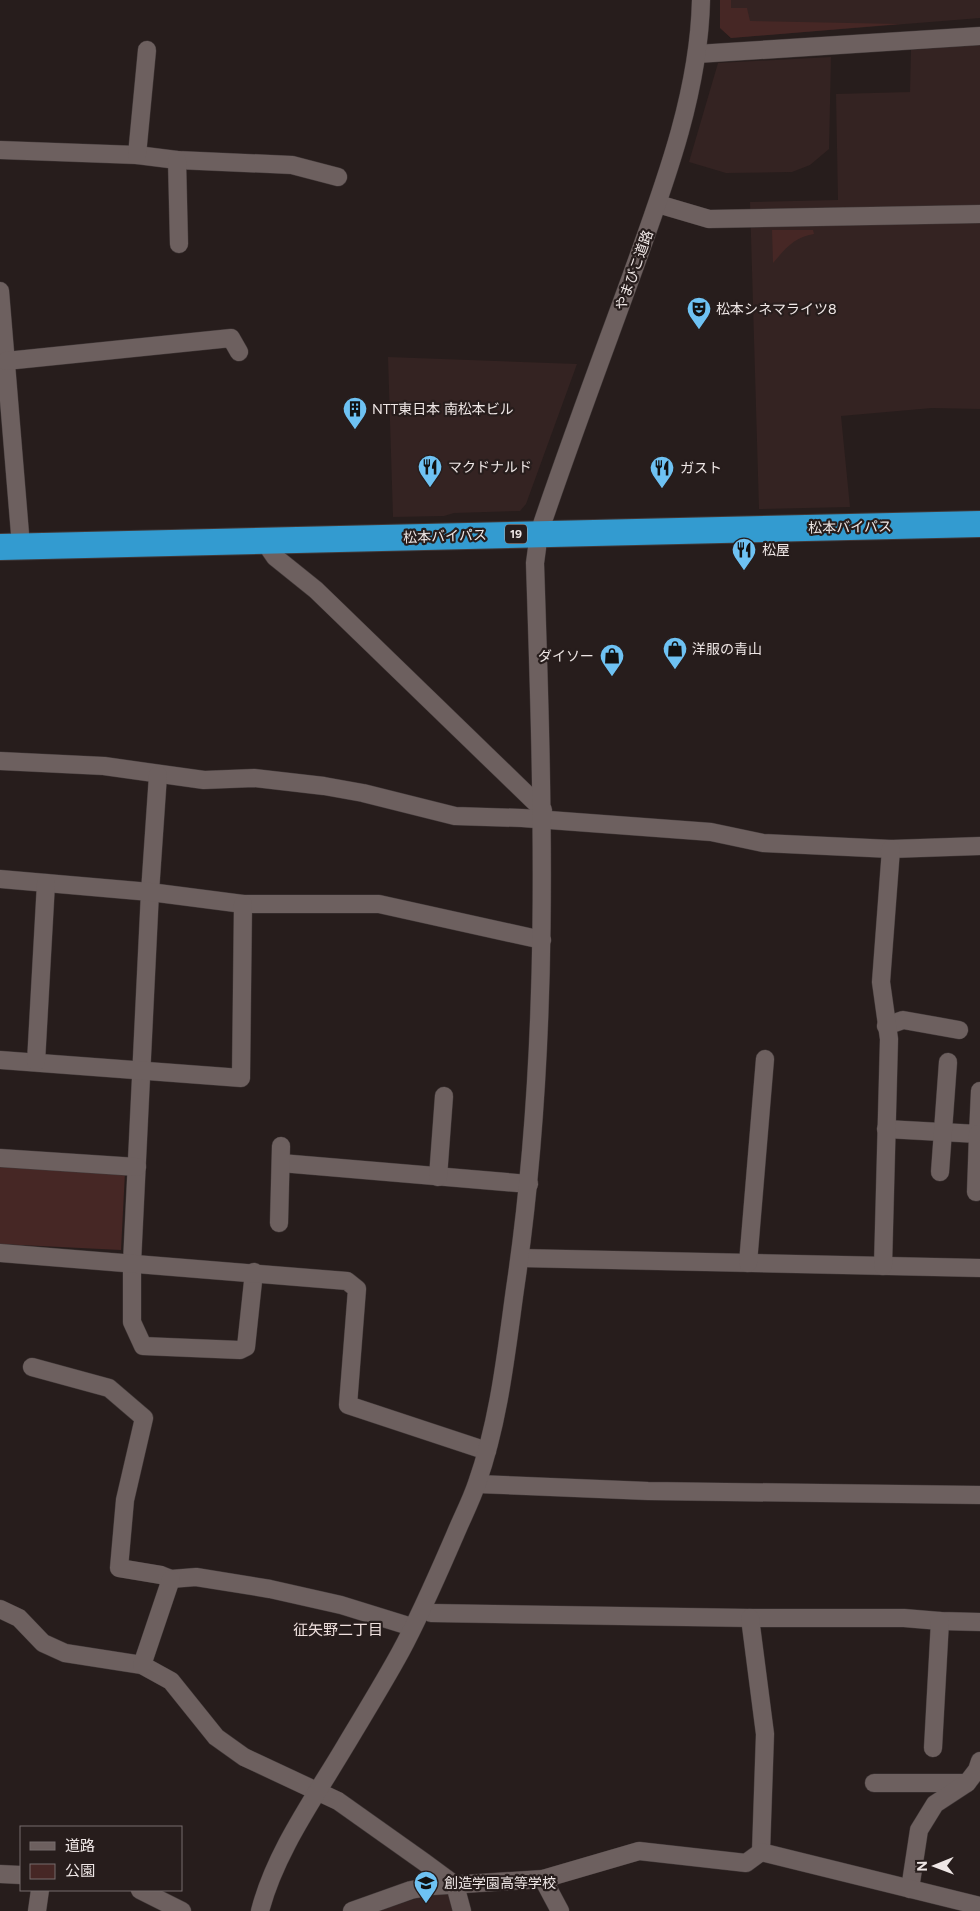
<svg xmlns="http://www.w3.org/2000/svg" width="980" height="1911" font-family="Figtree,'Noto Sans JP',sans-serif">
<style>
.built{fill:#342322}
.green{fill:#462725}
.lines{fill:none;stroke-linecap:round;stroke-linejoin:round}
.minor-casing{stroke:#413838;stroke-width:19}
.highway-casing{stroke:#413838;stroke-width:28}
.minor{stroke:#6d605f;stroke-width:18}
.highway{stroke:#339bd0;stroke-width:26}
.labels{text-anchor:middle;stroke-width:4.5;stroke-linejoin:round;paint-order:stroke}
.shield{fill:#271d1c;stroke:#b2aaa9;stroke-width:1}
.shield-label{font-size:12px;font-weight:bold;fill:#eee6e5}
.street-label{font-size:14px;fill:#eee6e5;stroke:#271d1c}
.poi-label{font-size:14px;fill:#eee6e5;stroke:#271d1c;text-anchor:start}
.neighbourhood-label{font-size:15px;fill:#efe0de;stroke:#271d1c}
</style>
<rect width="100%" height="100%" fill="#271d1c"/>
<g class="built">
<polygon points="720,0 980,0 980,18 731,38 720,28"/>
<polygon points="980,45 980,409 932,408 841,416 850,507 759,509 750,202 838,200 836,94 910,92 911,50"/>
<polygon points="831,57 829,149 810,165 792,172 726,173 689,162 718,63"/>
<polygon points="388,357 577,364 526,504 520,511 454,513 444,516 393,517"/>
<polygon points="445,1892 451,1896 455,1911 378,1911 421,1897"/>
</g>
<g class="green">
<polygon points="720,0 731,0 731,8 747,8 750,21 900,24 731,38 720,28"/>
<path d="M772,230H813L814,234C794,237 785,249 773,263Z"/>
<polygon points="0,1165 125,1172 121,1250 0,1244"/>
</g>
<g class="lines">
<defs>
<g id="minor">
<polyline points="697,54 980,36"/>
<polyline points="0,150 137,155 177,160 292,165 338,177"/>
<polyline points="137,155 147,50"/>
<polyline points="177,160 179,244"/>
<polyline points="658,204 709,219 980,214"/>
<polyline points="0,291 21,546"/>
<polyline points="6,361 231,338 239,352"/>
<polyline points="264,541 275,557 316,590 543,810"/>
<polyline points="0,761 104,766 204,780 254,778 324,786 363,793 455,816 522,818 711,832 763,843 891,849 980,846"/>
<polyline points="158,775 150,892 132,1263 132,1322 143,1346 240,1350 246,1347 254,1272"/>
<polyline points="0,879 150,892 243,904 379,904 542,940"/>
<polyline points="886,1026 903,1020 959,1030"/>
<polyline points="0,1060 241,1078 243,904"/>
<polyline points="36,1062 46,883"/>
<polyline points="886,1129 978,1134 980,1091"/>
<polyline points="0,1158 137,1167"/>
<polyline points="281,1163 529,1184"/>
<polyline points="940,1172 948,1062"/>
<polyline points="438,1177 444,1096"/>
<polyline points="976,1192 978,1134"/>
<polyline points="279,1223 281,1146"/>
<polyline points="0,1253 347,1281 357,1289 348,1405 487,1451"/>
<polyline points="520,1258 980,1268"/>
<polyline points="748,1263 765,1059"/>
<polyline points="883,1266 889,1039 881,982 891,849"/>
<polyline points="32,1367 109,1388 144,1418 125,1500 119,1568 161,1575 171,1579 196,1577 270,1589 341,1605 412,1627"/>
<polyline points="477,1484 648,1491 980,1495"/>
<polyline points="0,1609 19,1618 43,1643 65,1653 142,1665 171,1681 216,1737 244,1757 338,1801 424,1862 455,1885 462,1911"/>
<polyline points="431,1613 750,1618 904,1618 940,1621 980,1622"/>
<polyline points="750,1618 765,1734 761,1852"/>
<polyline points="142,1665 171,1579"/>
<polyline points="933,1748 940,1621"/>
<polyline points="874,1783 967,1783"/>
<polyline points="0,1874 21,1875"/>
<polyline points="543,1879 560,1911"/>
<polyline points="910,1889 919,1830 935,1804 967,1783 977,1770 980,1761"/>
<polyline points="140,1890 182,1911"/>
<polyline points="37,1911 40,1890"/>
<path d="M260,1911C275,1853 313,1800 344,1748C363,1716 383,1684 401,1651C421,1614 438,1574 455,1535C462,1518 471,1501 477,1483C499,1421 506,1354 515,1289C551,1048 543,805 535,563L539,533C568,447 600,362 631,277C663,188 699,95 701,0"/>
<polyline points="352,1911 411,1890 433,1886 543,1879 639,1851 746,1863 761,1852 980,1906"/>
</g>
<polyline id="highway" points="0,547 980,524"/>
</defs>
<use href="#minor" class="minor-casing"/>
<use href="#highway" class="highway-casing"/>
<use href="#minor" class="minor"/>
<use href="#highway" class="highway"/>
</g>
<defs>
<symbol id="theatre-pin" viewBox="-11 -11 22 30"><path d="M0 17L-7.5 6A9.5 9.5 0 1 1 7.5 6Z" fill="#6ec2f3" stroke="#271d1c"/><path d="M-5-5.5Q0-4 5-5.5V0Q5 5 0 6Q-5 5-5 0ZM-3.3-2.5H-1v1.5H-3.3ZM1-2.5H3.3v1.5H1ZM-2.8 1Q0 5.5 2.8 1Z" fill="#111"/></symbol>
<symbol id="building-pin" viewBox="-11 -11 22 30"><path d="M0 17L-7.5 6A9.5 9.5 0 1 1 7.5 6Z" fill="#6ec2f3" stroke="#271d1c"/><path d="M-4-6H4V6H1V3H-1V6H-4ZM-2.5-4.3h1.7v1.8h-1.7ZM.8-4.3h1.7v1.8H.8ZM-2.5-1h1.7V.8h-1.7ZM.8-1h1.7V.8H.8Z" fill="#111"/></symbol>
<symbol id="restaurant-pin" viewBox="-11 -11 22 30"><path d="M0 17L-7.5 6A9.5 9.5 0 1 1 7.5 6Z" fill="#6ec2f3" stroke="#271d1c"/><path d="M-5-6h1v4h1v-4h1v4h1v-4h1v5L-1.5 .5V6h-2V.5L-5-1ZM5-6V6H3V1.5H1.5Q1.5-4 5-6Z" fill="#111"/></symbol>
<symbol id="shop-pin" viewBox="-11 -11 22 30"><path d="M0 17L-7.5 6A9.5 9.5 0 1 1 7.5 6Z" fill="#6ec2f3" stroke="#271d1c"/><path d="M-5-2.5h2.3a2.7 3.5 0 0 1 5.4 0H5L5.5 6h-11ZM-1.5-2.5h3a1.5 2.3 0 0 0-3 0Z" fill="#111"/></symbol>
<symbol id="school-pin" viewBox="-11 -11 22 30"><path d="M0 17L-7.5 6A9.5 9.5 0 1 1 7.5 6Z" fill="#6ec2f3" stroke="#271d1c"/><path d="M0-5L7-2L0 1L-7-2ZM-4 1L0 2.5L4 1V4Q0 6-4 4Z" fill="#111"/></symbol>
</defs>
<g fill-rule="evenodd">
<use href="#theatre-pin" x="685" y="295" width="28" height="38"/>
<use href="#building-pin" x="341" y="395" width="28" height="38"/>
<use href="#restaurant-pin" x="416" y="453" width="28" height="38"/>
<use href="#restaurant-pin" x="648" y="454" width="28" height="38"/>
<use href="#restaurant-pin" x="730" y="536" width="28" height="38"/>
<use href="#shop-pin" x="661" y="635" width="28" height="38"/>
<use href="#shop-pin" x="598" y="642" width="28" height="38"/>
<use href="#school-pin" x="412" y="1869" width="28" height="38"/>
</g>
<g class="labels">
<rect class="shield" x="505" y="524.5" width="22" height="19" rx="4"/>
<g class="shield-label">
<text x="516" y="538">19</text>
</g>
<g class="street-label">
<text transform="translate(634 270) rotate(-70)" y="5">やまびこ道路</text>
<text transform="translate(850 527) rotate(-1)" y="5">松本バイパス</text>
<text transform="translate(445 536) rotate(-2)" y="5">松本バイパス</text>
</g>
<g class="poi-label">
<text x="716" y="314">松本シネマライツ8</text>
<text x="372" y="414">NTT東日本 南松本ビル</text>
<text x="448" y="472">マクドナルド</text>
<text x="680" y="473">ガスト</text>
<text x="762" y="555">松屋</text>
<text x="692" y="654">洋服の青山</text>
<text x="594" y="661" text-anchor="end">ダイソー</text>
<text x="444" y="1888">創造学園高等学校</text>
</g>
<g class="neighbourhood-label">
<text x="338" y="1635">征矢野二丁目</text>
</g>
</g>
<rect x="20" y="1826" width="162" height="65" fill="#271d1c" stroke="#776d6c"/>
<rect x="30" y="1842" width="25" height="8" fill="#6d605f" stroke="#776d6c"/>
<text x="65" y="1851" font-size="15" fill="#eee6e5">道路</text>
<rect x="30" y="1864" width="25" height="15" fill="#462725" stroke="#776d6c"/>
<text x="65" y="1876" font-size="15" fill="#eee6e5">公園</text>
<g transform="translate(935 1866) rotate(269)" stroke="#271d1c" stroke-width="4" paint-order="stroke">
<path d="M0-4L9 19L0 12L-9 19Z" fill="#eee6e5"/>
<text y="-8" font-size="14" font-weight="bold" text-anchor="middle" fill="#eee6e5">N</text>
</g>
</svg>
